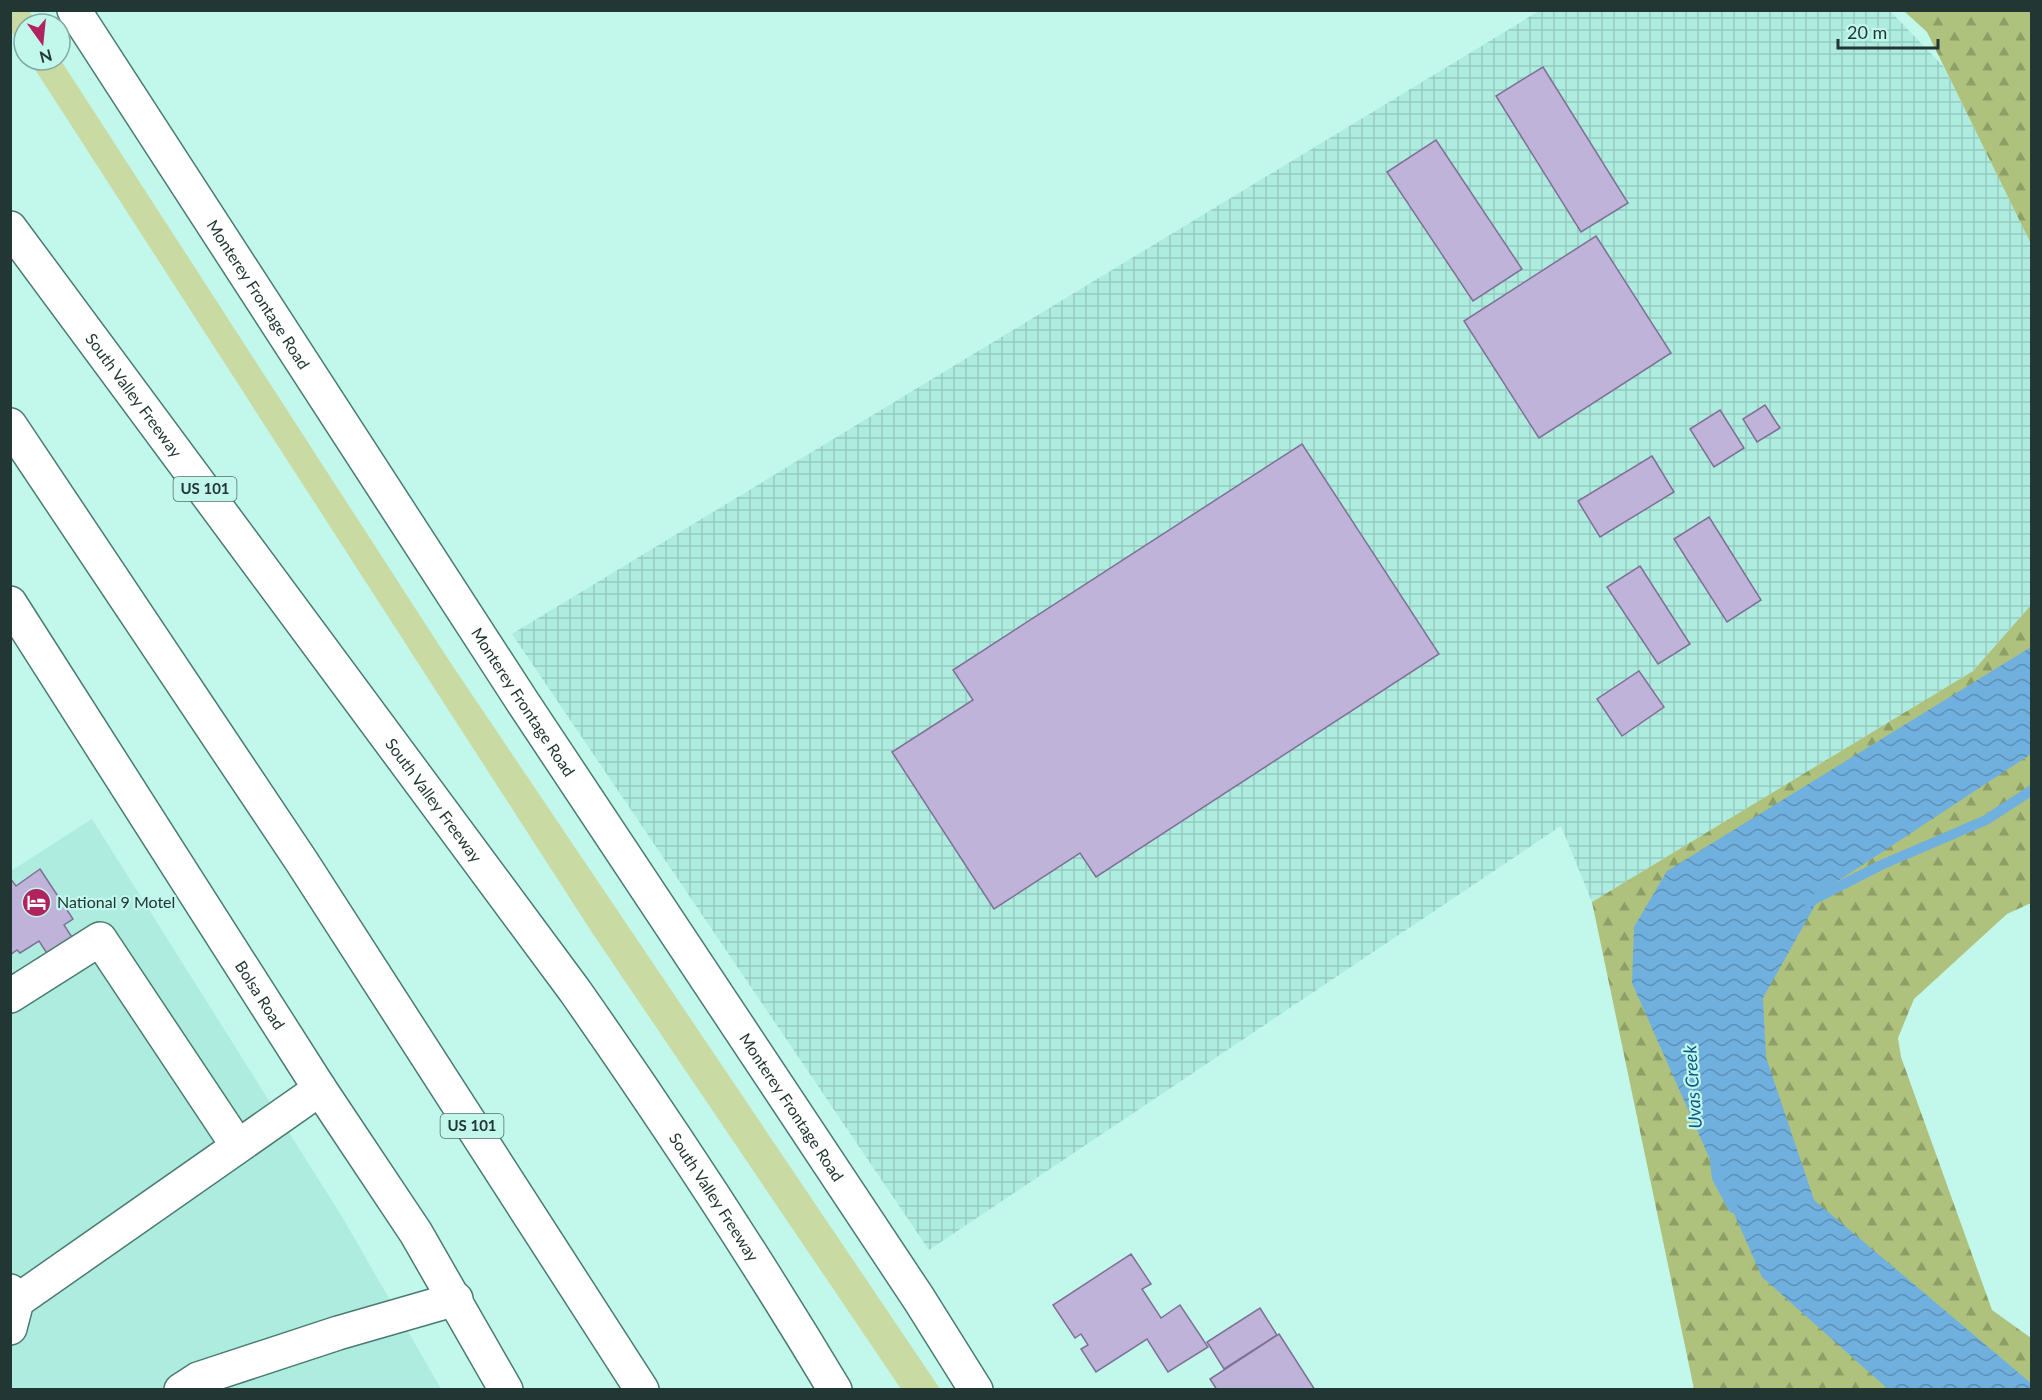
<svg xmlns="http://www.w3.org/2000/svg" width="2042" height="1400" font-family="Lato,sans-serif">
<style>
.built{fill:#aeece0}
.industrial{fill:url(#industrial-grid)}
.grass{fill:#c9daa2}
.forest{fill:url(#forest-firs)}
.water{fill:url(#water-waves)}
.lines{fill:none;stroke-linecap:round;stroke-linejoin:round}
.stream{stroke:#70b0df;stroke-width:10}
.building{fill:#c0b3d9;stroke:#7e7194;stroke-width:1.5}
.minor-casing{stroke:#4a7b72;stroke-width:36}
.major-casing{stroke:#4a7b72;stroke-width:36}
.highway-casing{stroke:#4a7b72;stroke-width:36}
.minor{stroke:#fff;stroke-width:33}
.major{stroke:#fff;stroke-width:33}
.highway{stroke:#fff;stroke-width:33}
.labels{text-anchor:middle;stroke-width:4.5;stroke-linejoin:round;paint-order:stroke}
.shield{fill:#c2f7ec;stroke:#52716a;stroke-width:1.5}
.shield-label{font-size:15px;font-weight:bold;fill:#223733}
.street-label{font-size:16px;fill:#223733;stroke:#c2f7ec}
.poi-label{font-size:16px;fill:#223733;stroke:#c2f7ec;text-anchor:start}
.water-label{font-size:18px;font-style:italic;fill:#075884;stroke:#c2f7ec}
</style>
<defs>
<pattern id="industrial-grid" width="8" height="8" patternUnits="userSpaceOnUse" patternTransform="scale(1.5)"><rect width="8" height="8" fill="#aeece0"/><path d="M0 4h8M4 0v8" fill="none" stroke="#95cbc1"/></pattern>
<pattern id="forest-firs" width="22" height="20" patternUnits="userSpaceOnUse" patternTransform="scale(1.5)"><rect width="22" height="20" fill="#afc27d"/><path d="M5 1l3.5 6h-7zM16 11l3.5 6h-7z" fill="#8e9e67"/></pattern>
<pattern id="water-waves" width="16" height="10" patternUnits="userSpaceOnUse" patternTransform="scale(1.5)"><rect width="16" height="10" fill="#70b0df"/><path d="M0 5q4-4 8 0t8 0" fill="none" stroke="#5c90b5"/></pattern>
</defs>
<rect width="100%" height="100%" fill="#c2f7ec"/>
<polygon class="built" points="92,819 344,1220 441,1389 11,1390 11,871"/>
<polygon class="industrial" points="1539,11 1890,11 1944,67 2031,244 2031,605 1973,671 1592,902 1561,826 929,1250 512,634"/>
<g class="grass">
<polygon points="11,10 29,11 38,24 24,24 24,52 11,31"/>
<polygon points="60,59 450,662 940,1389 901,1389 591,931 29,60"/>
</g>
<g class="forest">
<polygon points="1904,11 2031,11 2031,244 1927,32"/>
<polygon points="2031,605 2031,903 2007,914 1914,999 1898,1038 1901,1057 1992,1310 2031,1338 2031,1389 1694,1389 1592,902 1973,671"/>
</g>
<polygon class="water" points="2031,647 2031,754 1823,891 1763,998 1766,1057 1814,1200 2032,1384 2031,1390 1888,1389 1762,1277 1632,983 1634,927 1667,871"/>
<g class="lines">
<g class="stream">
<polyline points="1809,902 1879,866 1986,820 2032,790"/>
<polyline points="1715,1162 1717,1178 1733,1208"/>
</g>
</g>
<g class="building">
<polygon points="1543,67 1628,203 1581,232 1496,96"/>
<polygon points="1436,140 1522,269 1473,301 1387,172"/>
<polygon points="1596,236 1671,353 1539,438 1464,321"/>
<polygon points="1765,405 1780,428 1757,442 1743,419"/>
<polygon points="1720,410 1744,448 1714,467 1690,429"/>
<polygon points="1302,444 1439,654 1096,877 1080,853 994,909 892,752 973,700 953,670"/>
<polygon points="1652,456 1674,492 1600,537 1578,501"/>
<polygon points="1709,517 1761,600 1727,622 1674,539"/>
<polygon points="1640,566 1690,644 1658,664 1607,587"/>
<polygon points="1639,671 1664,707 1622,736 1597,699"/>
<polygon points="40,869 73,919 64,925 77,945 52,961 39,941 20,953 17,950 10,955 10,878 16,886"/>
<polygon points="1131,1254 1151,1284 1142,1289 1161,1318 1180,1305 1208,1347 1168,1372 1147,1339 1096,1372 1081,1349 1088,1345 1081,1334 1075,1338 1053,1305"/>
<polygon points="1260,1308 1277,1335 1224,1369 1207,1342"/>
<polygon points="1279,1334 1315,1390 1217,1390 1210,1379"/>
</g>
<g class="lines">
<defs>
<g id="minor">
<path id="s1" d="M74,10L522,701L919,1299L976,1390"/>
<polyline points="10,996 100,939 237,1145"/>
<polyline points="10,1291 17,1301 320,1089"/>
<polyline points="10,1328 17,1301"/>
<polyline points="181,1390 198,1379 338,1333 456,1299"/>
</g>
<g id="major">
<path id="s2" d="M10,603L320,1089L416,1233L506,1390"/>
</g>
<g id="highway">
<path id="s3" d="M10,228L575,991C666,1121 753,1253 835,1390"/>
<polyline points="10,425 302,862 642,1390"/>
</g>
</defs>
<use href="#minor" class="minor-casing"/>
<use href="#major" class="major-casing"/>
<use href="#highway" class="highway-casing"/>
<use href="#minor" class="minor"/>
<use href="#major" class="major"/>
<use href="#highway" class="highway"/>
</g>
<defs>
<symbol id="hotel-disc" viewBox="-11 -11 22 22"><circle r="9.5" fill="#b0235e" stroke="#c2f7ec"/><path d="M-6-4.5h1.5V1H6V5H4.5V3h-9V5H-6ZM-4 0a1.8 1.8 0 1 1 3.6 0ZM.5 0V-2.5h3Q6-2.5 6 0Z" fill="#fff"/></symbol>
</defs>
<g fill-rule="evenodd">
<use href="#hotel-disc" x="20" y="886" width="33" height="33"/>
</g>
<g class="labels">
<g class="shield">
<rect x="173.5" y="477" width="63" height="24" rx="4.5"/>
<rect x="440.5" y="1114" width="63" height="24" rx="4.5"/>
</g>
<g class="shield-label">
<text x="205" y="494">US 101</text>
<text x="472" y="1131">US 101</text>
</g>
<g class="street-label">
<text dy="6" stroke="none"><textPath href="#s1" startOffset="339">Monterey Frontage Road</textPath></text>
<text dy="6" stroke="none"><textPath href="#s3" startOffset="208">South Valley Freeway</textPath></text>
<text dy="6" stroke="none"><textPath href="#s1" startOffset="825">Monterey Frontage Road</textPath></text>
<text dy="6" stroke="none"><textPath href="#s3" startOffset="712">South Valley Freeway</textPath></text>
<text dy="6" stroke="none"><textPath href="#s2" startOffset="465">Bolsa Road</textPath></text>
<text dy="6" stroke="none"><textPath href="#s1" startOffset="1311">Monterey Frontage Road</textPath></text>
<text dy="6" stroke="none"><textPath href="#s3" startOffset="1198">South Valley Freeway</textPath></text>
</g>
<g class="poi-label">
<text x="57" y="908">National 9 Motel</text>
</g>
<g class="water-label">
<text transform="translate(1693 1087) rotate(-94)" y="6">Uvas Creek</text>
</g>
</g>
<rect width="2042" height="1400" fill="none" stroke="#223733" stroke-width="24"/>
<g transform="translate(42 42) rotate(165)"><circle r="28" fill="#c2f7ec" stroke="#82aaa2" stroke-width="1.5"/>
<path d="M0-4.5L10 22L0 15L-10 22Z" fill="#b0235e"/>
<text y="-9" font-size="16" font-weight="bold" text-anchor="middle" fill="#223733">N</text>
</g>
<path d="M1838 39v9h100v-9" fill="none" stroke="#223733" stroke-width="3"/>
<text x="1847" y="39" font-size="18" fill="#223733" stroke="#c2f7ec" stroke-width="4.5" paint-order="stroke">20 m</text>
</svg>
